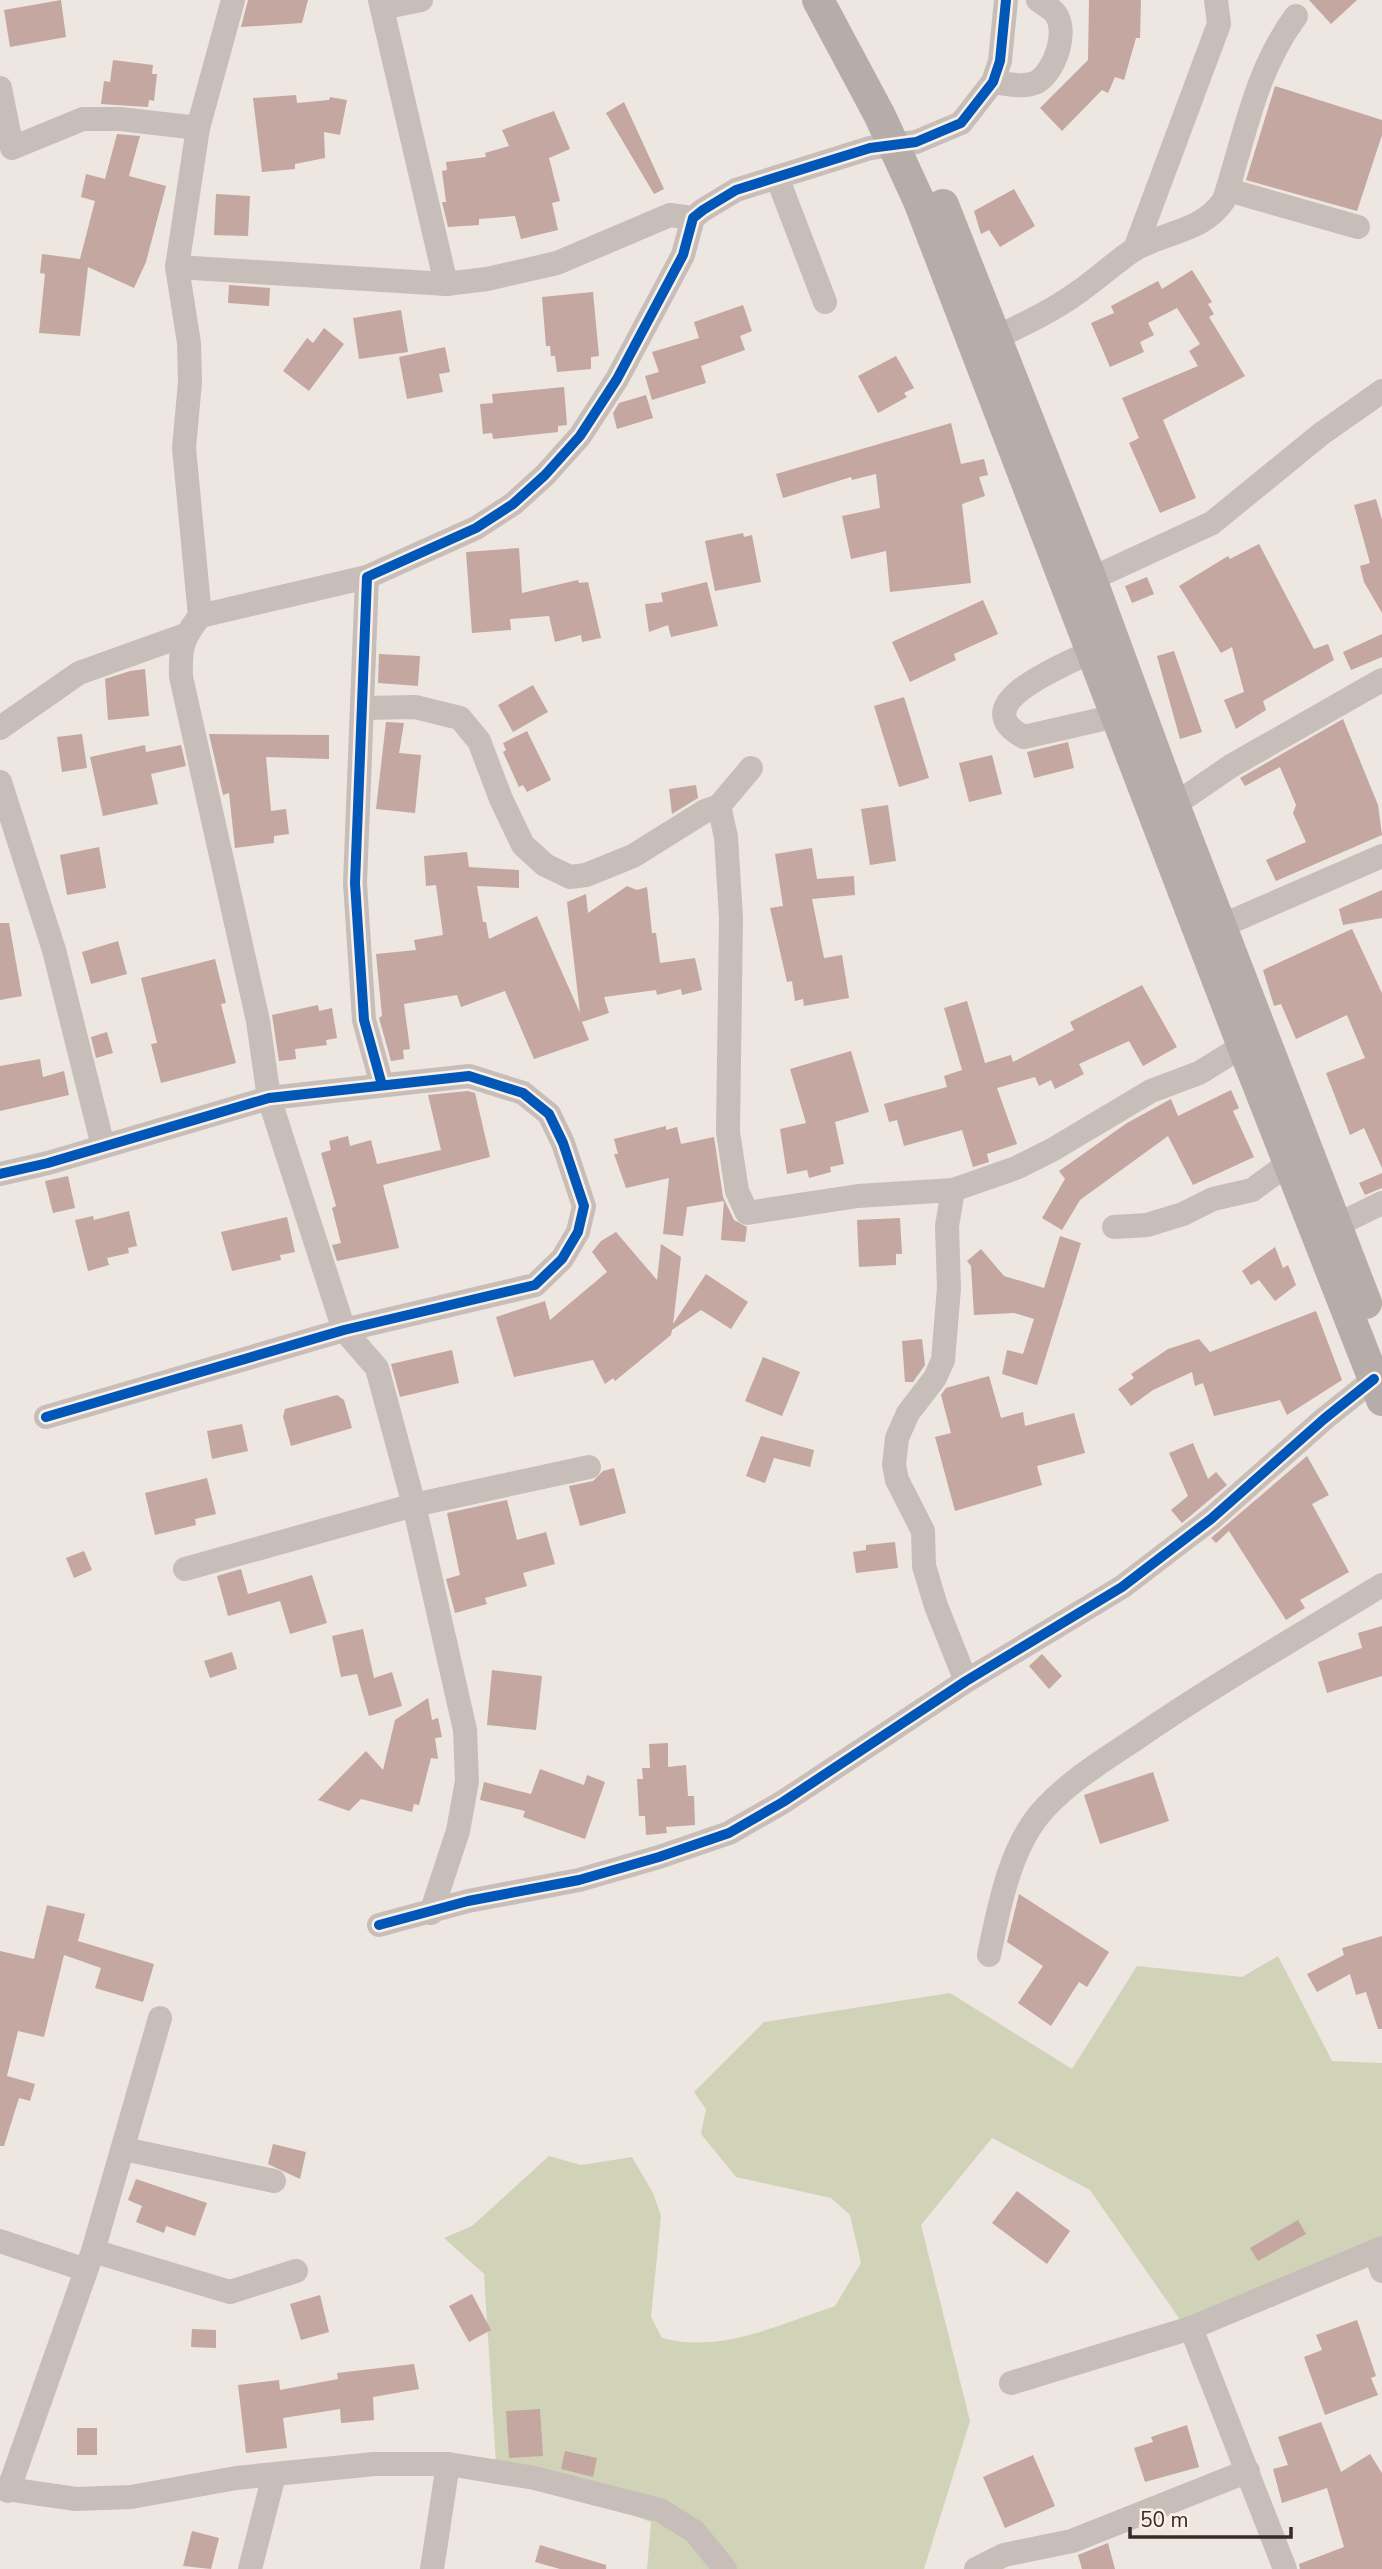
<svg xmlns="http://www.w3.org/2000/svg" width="1382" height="2569" font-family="'Nunito Sans',sans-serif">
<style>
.green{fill:#d1d3b9}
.building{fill:#c3a7a0}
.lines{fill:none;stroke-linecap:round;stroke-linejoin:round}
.minor{stroke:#c7beb9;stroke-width:24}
.major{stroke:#b6ada9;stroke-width:32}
.cycleway-casing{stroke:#fbf0e7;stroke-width:15}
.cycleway{stroke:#0057b8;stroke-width:10}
</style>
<rect width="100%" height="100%" fill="#eee6e0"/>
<path class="green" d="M1278,1956L1332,2061L1382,2063V2262L1253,2313L1190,2334L1090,2190L992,2138L921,2225L970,2421L924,2569H647L651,2522L496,2464L484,2274L444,2238L472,2226L549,2156L581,2165L632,2157L653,2193L661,2216L651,2317L662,2338C721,2354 780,2324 835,2306L861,2263L850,2215L831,2198L736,2177L701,2134L706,2109L694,2092L764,2022L950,1993L1072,2069L1137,1966L1242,1977Z"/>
<g class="building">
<polygon points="61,0 66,37 10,47 4,10"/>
<polygon points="248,0 308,0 302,23 241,27"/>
<polygon points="1089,0 1141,0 1140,38 1136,38 1124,80 1115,77 1108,93 1102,90 1062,131 1040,108 1088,60"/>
<polygon points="1309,0 1357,0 1331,24"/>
<polygon points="113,60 153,65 152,74 157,74 154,101 149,100 148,107 101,104 104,81 110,82"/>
<polygon points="1275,86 1382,120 1382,135 1357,211 1246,180"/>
<polygon points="296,95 297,103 329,100 330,97 347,100 340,135 324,132 325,158 295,164 295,169 262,172 253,98"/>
<polygon points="624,102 664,189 654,194 606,113"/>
<polygon points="554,111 570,149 549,158 560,201 552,203 558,230 521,239 515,216 479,219 479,225 448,227 442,202 446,202 442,171 447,170 446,162 486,157 485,153 509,146 502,130"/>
<polygon points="117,134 140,136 129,176 166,186 146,262 134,288 88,267 80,336 39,333 45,274 40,273 42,254 80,259 95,201 81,197 86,174 105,179"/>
<polygon points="1014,189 1035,226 1000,247 989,230 981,234 974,211"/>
<polygon points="216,194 250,196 248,236 214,235"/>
<polygon points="1192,270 1212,302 1208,304 1214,314 1209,317 1245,376 1163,420 1196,498 1160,513 1129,443 1139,438 1122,398 1198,366 1189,351 1200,344 1177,308 1148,323 1154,335 1140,342 1144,352 1110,367 1091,323 1114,313 1111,306 1158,281 1162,289"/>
<polygon points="229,285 270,288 269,306 228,303"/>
<polygon points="593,292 599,356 591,357 591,369 557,372 555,356 551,356 550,346 546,346 542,297"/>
<polygon points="743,305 752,331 740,336 745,350 701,366 706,383 652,400 645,376 659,372 652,352 699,338 694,322"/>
<polygon points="401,310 408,352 359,359 353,318"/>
<polygon points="324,328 344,344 309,391 283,371 307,338 313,343"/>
<polygon points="445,347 450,372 439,374 443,392 407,399 399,357"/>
<polygon points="896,356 914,388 904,393 907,397 878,413 858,376"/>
<polygon points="564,387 567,425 558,426 558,432 493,439 492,433 483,434 480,404 493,403 492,394"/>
<polygon points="646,395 653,418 617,429 613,413 619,403"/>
<polygon points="951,423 961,464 984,459 988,475 979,477 985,496 962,504 971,583 890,592 886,551 851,559 842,516 880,508 876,474 852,480 851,477 783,498 776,474"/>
<polygon points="1376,499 1382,520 1382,613 1364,582 1360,566 1370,563 1354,505"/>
<polygon points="743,533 744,537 752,535 761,582 715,591 705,541"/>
<polygon points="1259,544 1314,649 1328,644 1334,660 1263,701 1266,710 1236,729 1224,700 1244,692 1232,647 1221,653 1179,586 1228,556 1230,559"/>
<polygon points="519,548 522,593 578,580 579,583 588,582 601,638 582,642 581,635 555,642 549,616 510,619 511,630 472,633 466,552"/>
<polygon points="1147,577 1154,594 1132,603 1125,586"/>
<polygon points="707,582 718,626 671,637 668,625 649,632 645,604 663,602 661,593"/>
<polygon points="983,600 998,634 954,654 956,660 910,682 892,642"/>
<polygon points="1382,634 1382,657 1351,670 1343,652"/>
<polygon points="1174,651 1202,732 1180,739 1157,656"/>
<polygon points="379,654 420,656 418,686 378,683"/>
<polygon points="145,669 149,716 108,720 105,679 130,671"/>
<polygon points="533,685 548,712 513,732 498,705"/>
<polygon points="904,697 929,778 899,787 874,706"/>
<polygon points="1343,719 1378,805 1382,835 1276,881 1266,860 1306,842 1293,813 1296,805 1280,767 1245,786 1240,778"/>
<polygon points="386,722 404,723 399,753 421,755 415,813 376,809"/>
<polygon points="527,731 551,780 527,792 523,785 519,787 503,752 506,750 503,743"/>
<polygon points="82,734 87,768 62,772 57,737"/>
<polygon points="209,734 329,735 329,759 266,757 271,811 286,809 289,834 274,836 274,843 235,848 229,793 223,795"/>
<polygon points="1068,742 1074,768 1034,778 1027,752"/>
<polygon points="145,745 146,752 181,745 186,766 151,774 158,804 103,816 90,757"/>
<polygon points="992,755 1002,794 969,802 959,763"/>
<polygon points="696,785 698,798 672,814 669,789"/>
<polygon points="888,805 896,861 870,865 861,809"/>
<polygon points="99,847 106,888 67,895 60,855"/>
<polygon points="812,848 817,879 854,876 855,895 812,899 824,958 842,955 849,998 804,1006 803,999 795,1001 792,981 787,982 770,908 783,906 775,854"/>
<polygon points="467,852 469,867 519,870 519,888 477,886 483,922 486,922 489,939 537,916 580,1013 567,902 586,894 588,913 627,886 637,890 647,887 652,933 656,933 660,963 695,958 702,990 682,995 681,989 657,995 656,990 604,997 609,1013 582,1022 589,1040 534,1059 505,991 461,1007 457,995 404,1004 410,1049 403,1050 404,1059 391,1061 379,1018 382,1016 376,954 416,950 414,940 443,935 436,885 426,886 424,856"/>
<polygon points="1382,890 1382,918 1343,925 1339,909"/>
<polygon points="0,923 9,923 22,996 0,1000"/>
<polygon points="1352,929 1382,993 1382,1168 1364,1128 1350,1135 1326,1073 1365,1058 1347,1015 1296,1039 1281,1004 1274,1006 1263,970"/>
<polygon points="118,941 127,974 91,984 82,952"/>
<polygon points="215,959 226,1003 221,1004 236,1063 161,1083 151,1044 157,1043 141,978"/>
<polygon points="1142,985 1177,1047 1143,1066 1129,1041 1079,1064 1084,1074 1055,1089 1051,1080 1039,1086 1035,1077 997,1088 1017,1144 987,1154 989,1162 973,1167 962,1130 904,1146 897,1120 889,1122 884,1104 947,1087 944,1076 962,1070 944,1008 967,1001 985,1063 1011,1055 1013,1062 1074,1030 1070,1022"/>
<polygon points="318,1005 319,1011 332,1008 337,1038 326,1040 327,1045 295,1049 296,1059 279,1061 272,1015"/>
<polygon points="107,1032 113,1053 96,1058 91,1037"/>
<polygon points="851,1051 869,1112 835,1122 844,1164 830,1167 831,1172 809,1178 807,1170 787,1174 780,1129 806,1123 790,1069"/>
<polygon points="40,1059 43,1077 64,1071 69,1095 0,1111 0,1066"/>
<polygon points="1231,1090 1239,1108 1233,1111 1254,1157 1193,1185 1168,1136 1080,1200 1062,1230 1042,1218 1065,1179 1059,1171 1127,1123 1171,1099 1178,1116"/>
<polygon points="468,1091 475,1093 490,1157 383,1185 399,1248 337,1261 332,1245 341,1243 332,1208 336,1206 321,1153 331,1150 329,1141 348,1136 350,1146 371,1140 377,1164 441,1150 428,1095"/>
<polygon points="666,1126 666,1130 677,1127 681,1144 714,1137 723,1197 734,1220 747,1227 745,1242 721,1240 724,1201 687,1207 683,1236 663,1234 669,1178 626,1188 614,1154 618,1154 614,1139"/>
<polygon points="1382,1173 1382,1188 1365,1195 1359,1183"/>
<polygon points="68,1176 75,1208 53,1213 45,1181"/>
<polygon points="129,1211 137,1246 128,1248 129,1253 107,1258 109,1265 88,1271 75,1220 93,1216 94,1220"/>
<polygon points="287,1217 295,1252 280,1255 281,1260 232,1271 221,1232"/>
<polygon points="900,1218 902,1254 896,1254 896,1265 859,1267 857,1220"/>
<polygon points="616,1232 657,1280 661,1244 681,1257 673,1324 706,1274 748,1302 731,1329 701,1310 672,1330 671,1335 615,1381 613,1378 605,1384 593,1360 514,1377 496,1317 545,1301 550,1320 607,1272 592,1252 601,1241"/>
<polygon points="1060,1236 1081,1243 1037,1385 1002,1374 1007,1350 1023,1354 1034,1319 1014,1313 974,1315 971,1266 967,1261 981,1249 1004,1276 1044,1288"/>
<polygon points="1275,1247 1283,1268 1288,1265 1296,1285 1275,1301 1259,1280 1251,1285 1242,1271"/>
<polygon points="1316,1311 1342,1380 1287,1415 1280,1400 1214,1416 1203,1383 1195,1386 1192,1372 1153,1390 1131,1406 1118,1389 1134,1378 1131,1374 1168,1349 1199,1339 1210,1352"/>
<polygon points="922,1339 925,1365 913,1382 905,1382 902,1341"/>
<polygon points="452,1350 459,1383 400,1397 391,1364"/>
<polygon points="763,1357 800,1372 782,1416 745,1401"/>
<polygon points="989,1376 1001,1418 1023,1412 1025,1426 1074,1413 1085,1453 1037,1466 1042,1485 955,1511 935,1437 951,1433 941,1395 946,1388"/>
<polygon points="337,1395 344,1400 352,1428 291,1446 283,1417 285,1409"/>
<polygon points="242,1424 248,1451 212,1459 207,1431"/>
<polygon points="761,1436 814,1450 810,1467 774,1458 765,1483 746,1476"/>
<polygon points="1193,1443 1208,1479 1216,1472 1227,1485 1182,1523 1171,1510 1188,1496 1169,1453"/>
<polygon points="1307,1456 1329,1495 1312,1504 1349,1572 1300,1600 1305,1608 1286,1620 1229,1531 1216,1543 1211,1538"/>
<polygon points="614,1468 626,1513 580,1526 569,1486 593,1481 603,1471"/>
<polygon points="207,1478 216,1514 195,1519 196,1525 155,1535 145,1493"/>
<polygon points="507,1500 517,1540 546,1532 555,1564 523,1573 527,1586 485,1598 487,1604 455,1613 446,1579 460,1575 447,1513"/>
<polygon points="895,1542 898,1568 856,1573 853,1552 866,1550 866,1545"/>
<polygon points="84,1551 92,1570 74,1578 66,1558"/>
<polygon points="241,1569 248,1594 312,1575 327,1623 290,1634 280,1601 228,1616 217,1576"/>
<polygon points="1382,1626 1382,1676 1327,1693 1318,1662 1362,1648 1358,1633"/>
<polygon points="363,1629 374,1678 392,1672 402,1706 369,1716 357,1674 341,1677 332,1636"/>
<polygon points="232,1652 237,1669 210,1678 204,1661"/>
<polygon points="1042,1654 1062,1676 1049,1689 1029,1666"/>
<polygon points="492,1670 542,1676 536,1730 487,1725"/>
<polygon points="428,1698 432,1720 438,1718 442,1737 435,1738 438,1759 431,1758 419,1805 414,1804 412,1812 361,1799 349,1811 318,1800 366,1751 383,1770 395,1720"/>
<polygon points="668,1743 668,1767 686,1765 688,1796 694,1796 695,1825 666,1827 667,1833 646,1835 645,1816 639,1816 637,1779 643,1779 642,1768 650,1768 649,1744"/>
<polygon points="540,1769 584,1785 587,1775 605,1782 585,1839 523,1817 525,1811 480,1800 484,1782 531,1794"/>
<polygon points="1153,1772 1169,1821 1100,1844 1084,1795"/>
<polygon points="1019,1894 1109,1952 1087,1987 1079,1982 1051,2026 1018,2003 1043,1966 1007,1942"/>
<polygon points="47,1905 85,1914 78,1941 154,1964 143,2002 95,1988 101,1968 64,1955 44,2037 18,2031 7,2076 35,2084 30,2101 19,2098 4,2146 0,2146 0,1951 34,1959"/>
<polygon points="1382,1936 1382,2029 1378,2029 1366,1992 1356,1995 1350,1974 1317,1992 1307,1974 1344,1955 1342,1948"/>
<polygon points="273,2144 306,2152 300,2179 268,2164"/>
<polygon points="136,2179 207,2203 195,2236 166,2226 164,2233 136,2222 142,2206 128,2200"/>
<polygon points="1017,2191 1070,2231 1047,2264 992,2223"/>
<polygon points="1298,2220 1306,2234 1258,2261 1250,2248"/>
<polygon points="472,2294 491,2330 469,2342 449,2306"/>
<polygon points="320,2295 329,2332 301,2340 290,2304"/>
<polygon points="1357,2320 1376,2376 1371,2378 1378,2395 1325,2415 1304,2357 1322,2350 1316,2335"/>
<polygon points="192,2329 216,2330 216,2348 191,2347"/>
<polygon points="414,2364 419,2389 373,2397 374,2420 341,2423 340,2409 283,2418 287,2448 246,2453 238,2385 279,2380 280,2390 338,2379 337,2373"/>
<polygon points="540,2409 543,2456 509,2458 506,2411"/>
<polygon points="1321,2422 1341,2472 1370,2454 1382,2473 1382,2569 1300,2569 1299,2564 1344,2547 1327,2488 1282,2503 1273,2469 1288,2465 1278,2437"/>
<polygon points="1187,2425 1199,2467 1145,2482 1134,2448 1153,2442 1151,2437"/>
<rect x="77" y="2428" width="20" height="27"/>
<polygon points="565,2451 597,2458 593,2477 561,2469"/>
<polygon points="1033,2455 1055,2506 1005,2528 983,2477"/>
<polygon points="192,2531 219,2538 211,2569 183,2566"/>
<polygon points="1108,2543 1115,2569 1082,2569 1078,2555"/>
<polygon points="540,2545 606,2565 606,2569 560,2569 535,2562"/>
</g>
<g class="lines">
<g class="minor">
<polyline points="233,0 198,128 177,267 189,343 190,382 184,448 200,616 367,577"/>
<polyline points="380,0 446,284"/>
<polyline points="382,8 421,0"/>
<path d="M993,82C1007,84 1024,88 1037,82C1055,71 1069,31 1055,13C1051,8 1043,4 1038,0"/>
<polyline points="0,88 12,148 83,119 120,119 198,128"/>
<polyline points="777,177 825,302"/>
<polyline points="1228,190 1358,227"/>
<polyline points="1135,249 1219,24 1216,0"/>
<polyline points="177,267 446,284 487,279 557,263 670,215 693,218"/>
<path d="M997,337C1024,324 1052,311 1077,293C1096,280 1113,264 1132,251C1164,231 1202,233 1224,200C1245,136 1255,71 1296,16"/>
<polyline points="1091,579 1212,523 1321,434 1382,391"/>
<path d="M200,616C182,639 180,648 181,677L258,1021L269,1098L344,1330L377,1368L414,1505L589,1467"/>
<path d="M1092,651C1066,665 961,704 1024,737L1116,716"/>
<polyline points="363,708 415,707 460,718 479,741 501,799 523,845 545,865 570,877 586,875 633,856 705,811 719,806 751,768"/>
<polyline points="0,728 79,673 185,635"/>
<polyline points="0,782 54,950 103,1146"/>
<polyline points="1174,805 1231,766 1382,680"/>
<polyline points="719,806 726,837 731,918 728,1132 737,1191 747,1213 858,1196 953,1190 1016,1168 1052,1150 1151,1091 1199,1073 1243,1046"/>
<polyline points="1221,926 1382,856"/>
<polyline points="382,1085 364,1020 355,883 367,577 476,528 513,504 545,475 580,436 617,379 683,255 693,218 703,210 736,190 870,148 916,142 961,123 993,82 1000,61 1006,0"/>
<polyline points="0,1174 48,1163 269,1098 469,1076 523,1093 549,1114 563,1143 584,1206 578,1232 562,1259 535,1285 344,1330 46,1417"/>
<polyline points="953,1190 947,1226 949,1288 943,1360 935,1378 908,1413 897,1438 894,1465 897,1480 923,1531 924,1566 936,1606 966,1681"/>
<polyline points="1337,1225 1382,1203"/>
<polyline points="1114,1227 1147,1225 1183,1214 1213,1199 1252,1190 1289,1163"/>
<polyline points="185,1569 414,1505 465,1730 467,1781 458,1831 431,1913"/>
<polyline points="379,1925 468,1901 579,1880 659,1857 729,1833 783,1802 966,1681 1122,1587 1211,1519 1324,1419 1374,1379"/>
<path d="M989,1955C999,1907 1010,1845 1045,1808C1070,1781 1104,1760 1134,1740C1214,1685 1299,1636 1382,1585"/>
<polyline points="124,2149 274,2181"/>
<polyline points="0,2241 86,2270"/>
<polyline points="93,2251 230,2292 296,2271"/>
<polyline points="1375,2251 1382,2271"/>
<polyline points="1191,2328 1285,2569"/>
<polyline points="1011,2383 1191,2328 1382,2248"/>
<polyline points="0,2488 76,2499 131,2497 236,2478 374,2464 448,2464 535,2478 660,2510 695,2532 725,2569"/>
<polyline points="8,2491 93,2251 160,2018"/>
<polyline points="250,2569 274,2475"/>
<polyline points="432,2569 448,2464"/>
<polyline points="976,2569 1004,2555 1072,2541 1248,2471"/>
</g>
<g class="major">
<polyline points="818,0 880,116 919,201 1243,1046 1382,1400"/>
<polyline points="943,205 1091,579 1174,805 1366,1303"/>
</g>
<defs>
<g id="cycleway">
<polyline points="382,1085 364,1020 355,883 367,577 476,528 513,504 545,475 580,436 617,379 683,255 693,218 703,210 736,190 870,148 916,142 961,123 993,82 1000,61 1006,0"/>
<polyline points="0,1174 48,1163 269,1098 469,1076 523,1093 549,1114 563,1143 584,1206 578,1232 562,1259 535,1285 344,1330 46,1417"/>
<polyline points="379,1925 468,1901 579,1880 659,1857 729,1833 783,1802 966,1681 1122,1587 1211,1519 1324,1419 1374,1379"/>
</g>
</defs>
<use href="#cycleway" class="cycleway-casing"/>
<use href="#cycleway" class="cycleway"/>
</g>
<path d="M1130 2527v10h161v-10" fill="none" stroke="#382b27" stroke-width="3.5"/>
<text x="1140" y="2527" font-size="21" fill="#382b27" stroke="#fbf0e7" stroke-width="5" paint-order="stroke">50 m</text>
</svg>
